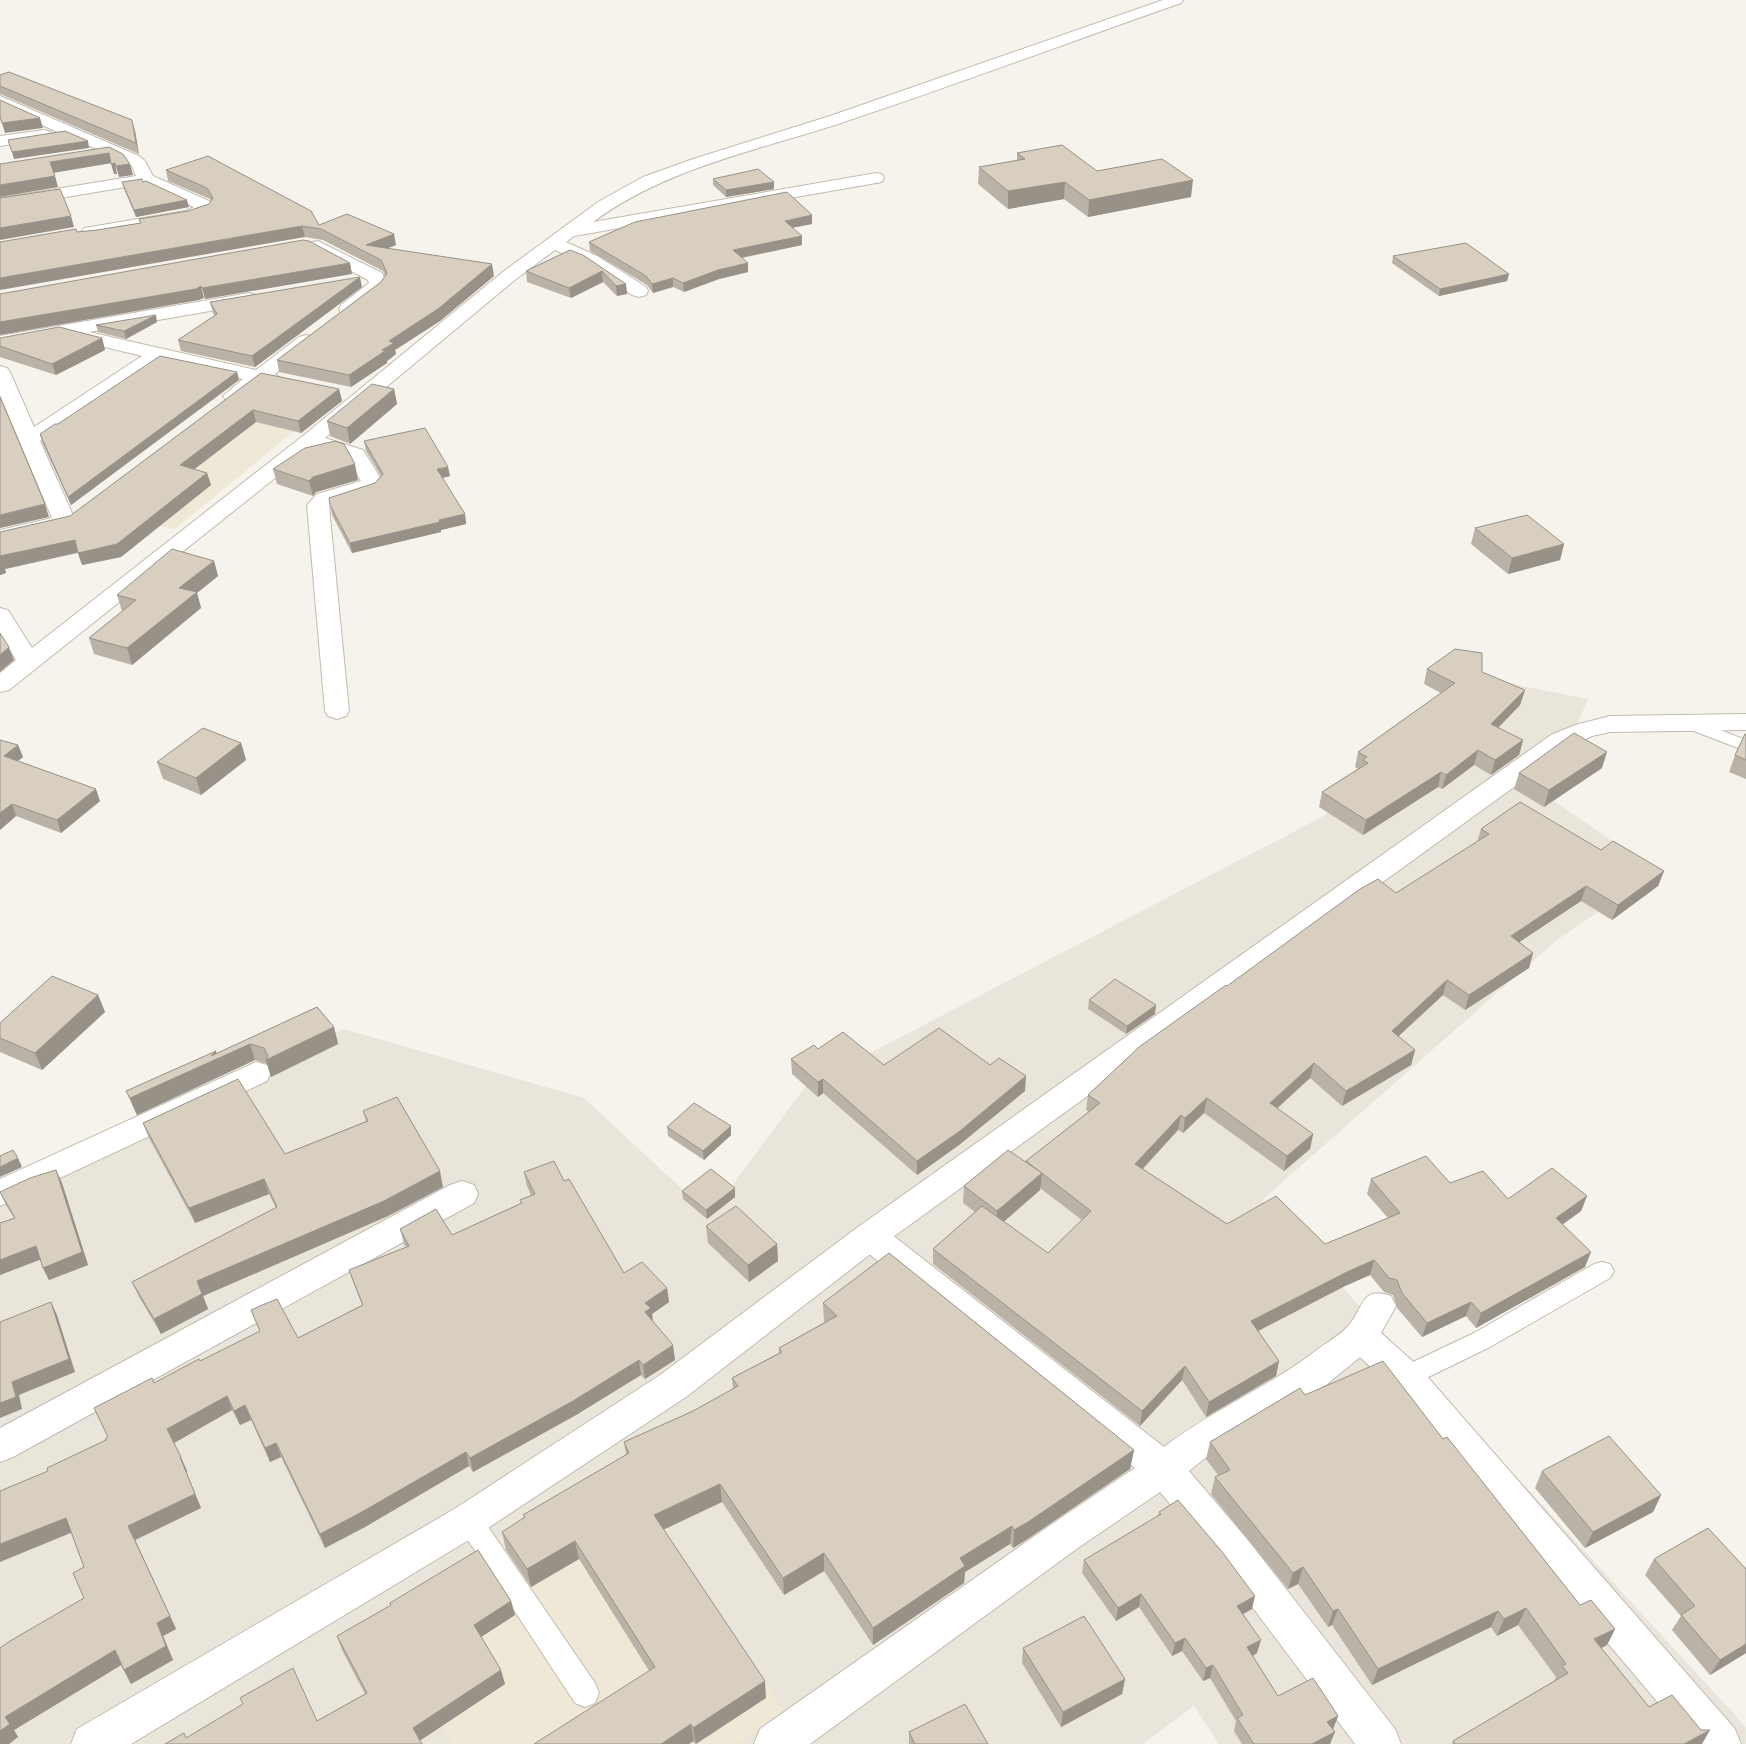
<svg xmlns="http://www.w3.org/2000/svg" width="1746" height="1744" font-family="Arial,sans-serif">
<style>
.residential{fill:#eae5da}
.education{fill:#efe8d6}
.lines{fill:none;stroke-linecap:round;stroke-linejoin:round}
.service-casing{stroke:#c2bbae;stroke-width:2}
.minor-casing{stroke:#c2bbae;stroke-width:2}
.tertiary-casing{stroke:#c2bbae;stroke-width:2}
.service{fill:#fff;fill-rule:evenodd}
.minor{fill:#fff;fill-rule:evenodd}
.tertiary{fill:#fff;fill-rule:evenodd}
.wall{fill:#bab2a6;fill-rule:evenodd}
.shaded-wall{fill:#979187}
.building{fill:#d8cfc1;stroke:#979187}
</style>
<rect width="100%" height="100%" fill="#f6f3ec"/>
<polygon class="residential" points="1495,681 1588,699 1547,796 1657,872 1557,940 1262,1200 1746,1727 1746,1744 1219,1744 1194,1706 1143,1744 0,1744 0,1185 344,1029 584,1098 710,1215 805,1087 1322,817"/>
<g class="education">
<polygon points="261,383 332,400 175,529 87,513"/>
<polygon points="621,1463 785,1712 737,1744 452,1744 375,1614"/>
</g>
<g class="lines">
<defs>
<g id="service">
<polygon points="1689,718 1746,740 1746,751 1683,727 1680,723 1683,719"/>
<polygon points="1602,1262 1610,1264 1614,1271 1610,1278 1490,1347 1414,1384 1405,1387 1396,1384 1393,1377 1396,1370 1474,1333 1594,1264"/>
<polygon points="469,1508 478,1512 595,1683 599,1693 595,1703 585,1707 575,1703 460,1528 456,1520 460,1512"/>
</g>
<g id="minor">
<path d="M1163,0H1183L1181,3C1067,43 953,86 838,124C754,151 665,169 593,222L876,173L882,174L884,178L882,182L876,183L574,236L566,242L597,256L646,287L648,291L646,295L639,297L632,295L585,264L555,250L516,279L325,438L363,450L383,482L376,491L333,504L329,507L349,711L346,716L337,719L328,716L325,711L307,505L317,494L361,481L348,458L314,447L9,690L0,692V673L16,660L0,634V608L8,610L32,648L304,435L504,271L598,202L643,177L693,159L827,117Z"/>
<path d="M0,96L139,156L145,161L153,176L209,201L214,209C204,223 111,234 90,237L84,236L81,232L84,228L186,211L194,207L144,184L0,208V198L136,176L132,166L127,162L0,107Z"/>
<polygon points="45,130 51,132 53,135 51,138 0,146 0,136"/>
<path d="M318,241L382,273L387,283C382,296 356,317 341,313L339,309L341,305L369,283L368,280L312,250L309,246L312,242Z"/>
<path d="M249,293L256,295L258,299L256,303L89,332L256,370L299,337L306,335L313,337L316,341L275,374L281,379L278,383L271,385L263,383C251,392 241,404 226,400L223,396L243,379L162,360L40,441L76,522L73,527L0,544V530L52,518L0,395V366L7,368L10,372L34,427L142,356L63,337L0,348V336Z"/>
<polygon points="256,1062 267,1065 271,1073 267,1081 0,1206 0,1179"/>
<polygon points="462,1181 474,1185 478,1194 474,1203 13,1457 0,1462 0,1428 450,1185"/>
<path d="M870,1223L882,1227L1164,1447C1212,1410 1270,1387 1318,1349C1328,1342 1340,1335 1348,1326C1364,1309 1360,1285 1391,1296L1396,1306L1381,1333L1418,1366L1735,1729L1741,1744H1693L1392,1388L1360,1357L1326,1385L1209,1455L1189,1471L1247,1539L1395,1729L1401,1744H1355L1221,1565L1160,1492L1075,1550L810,1744H754L760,1729L1049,1526L1135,1468L858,1245L853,1236L858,1227Z"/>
</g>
<polygon id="tertiary" points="1746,714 1746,730 1610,732 1592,736 1569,747 882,1245 686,1397 482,1532 131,1744 71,1744 77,1729 456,1508 660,1375 858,1227 1551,735 1575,725 1610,716"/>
</defs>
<use href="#service" class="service-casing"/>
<use href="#minor" class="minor-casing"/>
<use href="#tertiary" class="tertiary-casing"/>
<use href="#service" class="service"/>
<use href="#minor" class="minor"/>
<use href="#tertiary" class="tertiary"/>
</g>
<g class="wall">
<polygon points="0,75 135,131 139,154 0,94"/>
<polygon points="1017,153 1097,171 1191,197 1088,217 1064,199 1008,209 978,184 979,167 1017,160"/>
<polygon points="166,170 319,225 396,245 387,248 494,276 440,321 395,350 396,354 387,361 387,363 351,387 279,372 277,360 381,282 385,276 383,271 323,240 305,237 77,232 97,230 140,223 139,219 188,211 209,204 211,201 210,199 168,181"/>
<polygon points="713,179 774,182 774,189 726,197 713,185"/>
<polygon points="122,182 143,182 189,207 136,217 124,189"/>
<polygon points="812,224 792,228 802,245 742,258 748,272 719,279 684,292 673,287 653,293 647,285 590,251 589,242"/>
<polygon points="570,250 626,284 627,294 617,296 603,282 571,298 527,282 526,271"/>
<polygon points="1393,256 1507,281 1439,296 1392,263"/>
<polygon points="362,287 255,367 181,351 178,340 215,316 213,313 210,302"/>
<polygon points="157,322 126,339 98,332 96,325"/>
<polygon points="0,338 102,338 105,350 56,375 0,357"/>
<polygon points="237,372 239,380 71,505 42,442 40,434 58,424"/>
<polygon points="261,373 339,389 342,401 301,433 256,422 194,469 207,473 211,485 121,557 82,565 78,553 5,569 6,573 0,575 0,532 70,516"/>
<polygon points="394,389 397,404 350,444 330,436 327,421"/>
<polygon points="364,441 450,476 442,478 465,514 466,524 441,530 441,532 352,553 332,515 330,505 375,483 381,476 366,451"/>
<polygon points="273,469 358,480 316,492 313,496 277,484"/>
<polygon points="1475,528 1564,544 1560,560 1508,574 1471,544"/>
<polygon points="214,561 218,576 197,593 201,608 132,665 94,654 89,638 122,611 117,595"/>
<polygon points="1427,669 1482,672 1525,690 1520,705 1498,728 1523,740 1519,755 1491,775 1474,765 1442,789 1438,787 1363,835 1319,807 1322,792 1358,769 1355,767 1358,752 1441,693 1424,684"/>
<polygon points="1746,734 1746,779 1729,772 1735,755"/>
<polygon points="0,740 18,745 23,757 18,761 100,801 61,833 16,816 0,830"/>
<polygon points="241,743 246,760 201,795 163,779 157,762"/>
<polygon points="1602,768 1544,807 1514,789 1519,773"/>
<path d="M1481,829L1601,850L1664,871L1658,886L1612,920L1581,901L1519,942L1533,953L1529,968L1465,1010L1443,995L1398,1036L1415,1050L1411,1065L1342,1106L1310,1078L1277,1109L1313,1134L1310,1149L1284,1171L1204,1113L1183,1133L1178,1130L1143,1169L1227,1224L1325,1244L1388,1218L1367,1194L1371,1179L1450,1183L1508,1199L1587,1196L1581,1211L1563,1224L1585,1267L1476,1328L1466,1316L1422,1337L1397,1308L1393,1295L1384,1292L1370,1275L1345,1286L1258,1331L1279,1361L1276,1376L1206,1417L1182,1380L1140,1426L933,1264V1249L975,1212L963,1203L964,1186L1026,1162V1161L1089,1112L1086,1110L1088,1095L1227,986L1396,893L1477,842ZM1040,1188L1082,1220L1048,1253L1004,1222L1040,1190Z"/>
<polygon points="98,995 105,1012 42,1070 0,1052 0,1023"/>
<polygon points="1089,1000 1155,1014 1126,1034 1088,1009"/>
<polygon points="317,1007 334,1027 338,1044 271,1077 267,1064 255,1060 137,1115 133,1107 126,1091 217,1054"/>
<polygon points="818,1049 884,1065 990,1065 1025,1091 959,1145 917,1175 823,1093 818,1097 792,1074 791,1059"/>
<polygon points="363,1111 443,1187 388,1216 203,1296 208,1309 161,1334 139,1297 132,1282 276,1208 269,1194 195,1223 149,1138 143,1123 285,1154 366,1121"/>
<polygon points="667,1127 731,1135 704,1160 668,1136"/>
<polygon points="56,1170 62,1183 88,1265 49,1280 43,1268 40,1259 0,1275 0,1223 14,1218 6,1205 0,1192"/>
<polygon points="524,1172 564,1181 624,1273 667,1288 669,1302 652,1314 653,1321 675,1360 645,1379 641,1375 576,1415 473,1472 469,1466 365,1527 325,1548 281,1457 270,1462 251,1420 240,1425 232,1410 174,1443 187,1471 186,1472 201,1508 135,1540 176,1629 163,1636 173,1660 131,1684 121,1665 14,1730 18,1737 9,1744 0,1744 84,1598 84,1567 48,1471 106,1440 154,1383 260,1332 251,1310 298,1338 362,1305 354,1284 349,1270 406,1247 404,1244 400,1229 452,1235 521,1203 520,1200 531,1195 527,1186"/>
<polygon points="735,1188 735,1197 707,1219 683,1199 682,1191"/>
<polygon points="706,1226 777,1244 778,1261 749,1282 708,1243"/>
<polygon points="823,1303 1134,1450 1130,1469 1026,1540 1013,1548 1010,1544 965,1572 964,1583 873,1645 824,1571 784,1595 722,1502 663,1530 766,1698 695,1744 579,1559 531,1587 506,1550 502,1532 524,1518 523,1515 626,1455 624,1442 693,1411 733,1389 732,1378 779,1353 779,1348 825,1322 824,1322"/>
<polygon points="1305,1395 1443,1439 1580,1605 1615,1629 1607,1645 1601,1648 1649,1707 1702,1744 1452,1744 1453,1741 1554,1681 1556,1677 1518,1625 1497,1636 1491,1627 1372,1685 1332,1625 1328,1627 1298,1584 1288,1589 1211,1494 1215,1477 1218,1475 1206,1459 1210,1442"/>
<polygon points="1542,1471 1661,1495 1653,1512 1585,1548 1535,1488"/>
<polygon points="1159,1512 1252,1609 1243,1614 1257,1653 1253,1656 1278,1696 1338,1716 1333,1729 1330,1744 1242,1744 1234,1731 1236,1721 1210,1678 1203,1681 1182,1651 1172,1656 1139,1607 1116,1621 1082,1573 1084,1560 1158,1516"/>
<polygon points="1654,1559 1746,1569 1746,1653 1710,1675 1672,1630 1681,1616 1645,1575"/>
<polygon points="511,1601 515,1615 481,1637 505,1684 420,1740 187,1738 317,1721 365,1694 342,1650 337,1636"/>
<polygon points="1023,1648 1125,1679 1122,1694 1061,1727 1022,1663"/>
<polygon points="909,1732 988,1744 909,1744"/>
</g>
<g class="shaded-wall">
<polygon points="40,118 43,128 5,133 2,123"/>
<polygon points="132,120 135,131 139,154 136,143"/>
<polygon points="88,141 89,148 14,159 12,152"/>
<polygon points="109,153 112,163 53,173 50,162"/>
<polygon points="115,163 117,174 114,174 111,164"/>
<polygon points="130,164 133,175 119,177 116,166"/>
<polygon points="55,176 58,187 0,197 0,185"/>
<polygon points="1193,180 1191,197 1088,217 1089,200"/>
<polygon points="774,182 774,189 726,197 726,190"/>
<polygon points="1065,182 1064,199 1008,209 1008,191"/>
<polygon points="187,200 189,207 136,217 134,210"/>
<polygon points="812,215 812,224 785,229 785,221"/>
<polygon points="71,216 74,227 0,240 0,228"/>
<polygon points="302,226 305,237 0,290 0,278"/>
<polygon points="394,234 396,245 371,255 366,245"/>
<polygon points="802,236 802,245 734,259 733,250"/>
<polygon points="350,263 352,274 205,299 202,288"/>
<polygon points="748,263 748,272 719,279 684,292 683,283 718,270"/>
<polygon points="492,264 494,276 440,321 395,350 396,354 387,361 387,363 351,387 349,375 382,350 389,341"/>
<polygon points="602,271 603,282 571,298 569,288"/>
<polygon points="1509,274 1507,281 1439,296 1440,289"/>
<polygon points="360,277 362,287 255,367 252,356"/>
<polygon points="673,278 673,287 653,293 652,284"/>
<polygon points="626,284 627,294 617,296 616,286"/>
<polygon points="201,286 204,298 199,300 0,335 0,322"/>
<polygon points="156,315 157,322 126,339 124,331"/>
<polygon points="102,338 105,350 56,375 52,364"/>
<polygon points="237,372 239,380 71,505 68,497"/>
<polygon points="339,389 342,401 301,433 298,421"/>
<polygon points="394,389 397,404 350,444 347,428"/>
<polygon points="253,410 256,422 183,478 180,465"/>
<polygon points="355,464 358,480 316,492 313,496 309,481 313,477"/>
<polygon points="448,467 450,476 438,479 437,469"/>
<polygon points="207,473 211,485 121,557 82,565 78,553"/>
<polygon points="45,504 49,517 0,528 0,515"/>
<polygon points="465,514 466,524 441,530 441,532 352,553 350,543"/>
<polygon points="75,540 79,552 5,569 6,573 0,575 0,556"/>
<polygon points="1564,544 1560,560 1508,574 1512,558"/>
<polygon points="214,561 218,576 197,593 201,608 132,665 127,648 179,588"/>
<polygon points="9,647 14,660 0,672 0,655"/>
<polygon points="1525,690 1520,705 1487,739 1491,724"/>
<polygon points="1523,740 1519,755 1491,775 1495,760"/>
<polygon points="241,743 246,760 201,795 196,778"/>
<polygon points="18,745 23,757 9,768 4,756"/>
<polygon points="1478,750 1474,765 1442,789 1446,775"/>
<polygon points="1607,752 1602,768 1544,807 1549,790"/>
<polygon points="1441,772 1438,787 1363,835 1366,820"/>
<polygon points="96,789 100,801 61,833 57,820"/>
<polygon points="12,804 16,816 0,830 0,813"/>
<polygon points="1664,871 1658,886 1612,920 1618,905"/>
<polygon points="1586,886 1581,901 1506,951 1511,936"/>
<polygon points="1533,953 1529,968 1465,1010 1469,995"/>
<polygon points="1447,980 1443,995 1388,1046 1392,1031"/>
<polygon points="98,995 105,1012 42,1070 35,1053"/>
<polygon points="1156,1005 1155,1014 1126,1034 1127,1026"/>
<polygon points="334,1027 338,1044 271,1077 266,1060"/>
<polygon points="250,1044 255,1060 137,1115 130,1098 211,1056 216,1051 218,1059"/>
<polygon points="1415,1050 1411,1065 1342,1106 1346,1091"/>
<polygon points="1314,1063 1310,1078 1266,1118 1270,1103"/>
<polygon points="1026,1076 1025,1091 959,1145 917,1175 917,1161"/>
<polygon points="823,1079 823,1093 818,1097 818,1082"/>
<polygon points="1207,1098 1204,1113 1183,1133 1185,1118"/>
<polygon points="1181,1115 1178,1130 1133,1179 1135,1164"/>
<polygon points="731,1126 731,1135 704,1160 703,1151"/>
<polygon points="1313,1134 1310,1149 1284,1171 1287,1156"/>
<polygon points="18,1158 22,1167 0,1177 0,1167"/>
<polygon points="56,1170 62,1183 88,1265 49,1280 43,1268"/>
<polygon points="440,1171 443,1187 388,1216 203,1296 208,1309 161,1334 154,1319 197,1281"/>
<polygon points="1042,1173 1040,1190 996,1228 997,1211"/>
<polygon points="264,1179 269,1194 195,1223 189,1208"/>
<polygon points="735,1188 735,1197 707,1219 706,1210"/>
<polygon points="1587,1196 1581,1211 1551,1233 1556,1218"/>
<polygon points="777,1244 778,1261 749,1282 748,1265"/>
<polygon points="36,1246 42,1259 0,1275 0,1260"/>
<polygon points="1591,1252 1585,1267 1476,1328 1481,1313"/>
<polygon points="1374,1260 1370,1275 1345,1286 1248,1336 1251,1321 1349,1271"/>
<polygon points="667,1288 669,1302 652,1314 653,1323 645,1312 645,1303"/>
<polygon points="51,1302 57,1315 75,1372 19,1395 22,1409 0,1418 0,1403 12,1382"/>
<polygon points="1471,1302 1466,1316 1422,1337 1427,1323"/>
<polygon points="673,1345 675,1360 645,1379 643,1365"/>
<polygon points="639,1360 641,1375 576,1415 473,1472 470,1458"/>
<polygon points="1279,1361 1276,1376 1206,1417 1209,1402"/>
<polygon points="1185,1366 1182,1380 1140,1426 1142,1411"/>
<polygon points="227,1396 232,1410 174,1443 167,1429"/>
<polygon points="245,1405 251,1420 240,1425 234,1411"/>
<polygon points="276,1443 281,1457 270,1462 265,1448"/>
<polygon points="1134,1450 1130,1469 1026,1540 1013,1548 1014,1530"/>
<polygon points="466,1452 469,1466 365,1527 325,1548 320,1534"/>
<polygon points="180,1457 181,1457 187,1471 186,1472 201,1508 135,1540 176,1629 163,1636 173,1660 131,1684 124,1670 157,1623 128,1526"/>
<polygon points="720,1484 722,1502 656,1533 654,1515"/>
<polygon points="1661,1495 1653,1512 1585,1548 1593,1532"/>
<polygon points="66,1518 73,1532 0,1562 0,1544"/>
<polygon points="1012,1526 1010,1544 965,1572 964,1583 873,1645 873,1628 960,1558"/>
<polygon points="575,1541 579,1559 531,1587 527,1569"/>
<polygon points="824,1553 824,1571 784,1595 783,1578"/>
<polygon points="1303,1567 1298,1584 1288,1589 1293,1573"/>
<polygon points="1141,1594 1139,1607 1116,1621 1118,1608"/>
<polygon points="1255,1596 1252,1609 1234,1619 1237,1606"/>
<polygon points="511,1601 515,1615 478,1639 474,1625"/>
<polygon points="1526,1608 1518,1625 1497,1636 1504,1619"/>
<polygon points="1338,1609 1332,1625 1328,1627 1333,1611"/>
<polygon points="1498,1611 1491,1627 1372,1685 1378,1669"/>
<polygon points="1615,1629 1607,1645 1586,1656 1594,1639"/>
<polygon points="1185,1638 1182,1651 1172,1656 1175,1643"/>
<polygon points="1261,1640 1257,1653 1244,1660 1247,1647"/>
<polygon points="1746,1644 1746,1653 1710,1675 1720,1660"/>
<polygon points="115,1650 123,1664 14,1730 18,1737 9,1744 0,1744 0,1731 5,1717"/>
<polygon points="1213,1665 1210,1678 1203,1681 1206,1668"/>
<polygon points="501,1670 505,1684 418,1742 413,1728"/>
<polygon points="1125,1679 1122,1694 1061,1727 1063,1712"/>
<polygon points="765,1681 766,1698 696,1744 693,1728"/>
<polygon points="1338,1716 1333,1729 1323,1735 1327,1722"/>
<polygon points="691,1724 694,1741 689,1744 661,1744"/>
<polygon points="1710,1730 1702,1744 1684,1744"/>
<polygon points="1335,1732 1330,1744 1312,1744"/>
</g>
<g class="building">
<polygon points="9,72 132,120 136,143 0,86 0,75"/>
<polygon points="0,100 40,118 2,123 0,117"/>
<polygon points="65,131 88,141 12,152 8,140"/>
<polygon points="1062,145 1097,171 1162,159 1193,180 1089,200 1065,182 1008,191 979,167 1025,159 1017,153"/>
<polygon points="109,147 123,154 130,164 116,166 115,163 111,164 109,153 50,162 55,176 0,185 0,164"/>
<polygon points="208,156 311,211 319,225 347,214 394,234 366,245 492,264 438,309 389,341 394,343 382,350 385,351 349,375 277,360 381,282 387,273 381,260 321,229 302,226 0,278 0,242 76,229 77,232 97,230 141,223 139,219 188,211 209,204 213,198 207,188 166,170"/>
<polygon points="758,169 774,182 726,190 713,179"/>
<polygon points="142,179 143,182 146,181 187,200 134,210 122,182"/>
<polygon points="60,189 71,216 0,228 0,198"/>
<polygon points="787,192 812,215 785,221 802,236 733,250 748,263 718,270 683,283 673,278 652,284 646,276 589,242 635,222"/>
<polygon points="303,240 309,241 350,263 202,288 201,286 196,289 0,322 0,294"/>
<polygon points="1466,243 1509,274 1440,289 1393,256"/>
<polygon points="570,250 583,255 626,284 616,286 602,271 569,288 526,271"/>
<polygon points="360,277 252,356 178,340 217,314 210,302"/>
<polygon points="156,315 124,331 96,325"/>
<polygon points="59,327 102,338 52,364 0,346 0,338"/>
<polygon points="160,356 237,372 68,497 40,434 55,424 58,424"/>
<polygon points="261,373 339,389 298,421 253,410 180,465 207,473 117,544 78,553 75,540 0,556 1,561 0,561 0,532 70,516"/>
<polygon points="372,384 394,389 347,428 327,421"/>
<polygon points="0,397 45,504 0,515"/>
<polygon points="425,428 448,467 437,469 465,514 439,520 440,522 350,543 330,505 329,498 375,483 383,474 364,441"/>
<polygon points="335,441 344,444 355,464 313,477 309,481 273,469 305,448"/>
<polygon points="1527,515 1564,544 1512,558 1475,528"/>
<polygon points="172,549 214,561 179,588 197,592 127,648 89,638 136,600 117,595"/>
<polygon points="0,633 9,647 0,655"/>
<polygon points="1455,649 1482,653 1482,672 1525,690 1491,724 1523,740 1495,760 1478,750 1446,775 1441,772 1366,820 1322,792 1368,763 1363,760 1367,757 1358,752 1455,683 1427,669"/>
<polygon points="203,728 241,743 196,778 157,762"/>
<polygon points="1574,733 1607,752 1549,790 1519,773"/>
<polygon points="1745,734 1746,734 1746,760 1735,755"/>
<polygon points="0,740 18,745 4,756 96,789 57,820 12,804 0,813"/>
<polygon points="1520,802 1601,850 1613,841 1664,871 1618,905 1586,886 1511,936 1533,953 1469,995 1447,980 1392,1031 1415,1050 1346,1091 1314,1063 1270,1103 1313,1134 1287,1156 1207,1098 1185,1118 1181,1115 1135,1164 1227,1224 1276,1196 1325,1244 1400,1213 1371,1179 1426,1156 1450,1183 1483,1171 1508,1199 1552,1168 1587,1196 1556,1218 1591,1252 1481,1313 1471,1302 1427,1323 1402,1293 1397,1280 1389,1278 1374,1260 1349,1271 1251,1321 1279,1361 1209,1402 1185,1366 1142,1411 933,1249 982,1206 1048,1253 1091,1211 1026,1161 1100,1103 1088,1095 1139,1047 1226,985 1227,986 1360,889 1378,879 1396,893 1489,834 1481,829"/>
<polygon points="52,976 98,995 35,1053 0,1038 0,1023"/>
<polygon points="1115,979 1156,1005 1127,1026 1089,1000"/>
<polygon points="317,1007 334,1027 266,1060 268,1056 264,1048 250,1044 130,1098 126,1091 216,1051 211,1056"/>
<polygon points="939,1028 990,1065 999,1058 1026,1076 960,1131 917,1161 823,1079 818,1082 791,1059 814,1045 818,1049 843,1032 884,1065"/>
<polygon points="238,1079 285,1154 368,1121 363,1111 397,1097 440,1171 384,1201 197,1281 202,1294 154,1319 132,1282 277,1207 264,1179 189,1208 143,1123"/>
<polygon points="694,1103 731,1126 703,1151 667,1127"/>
<polygon points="13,1150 18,1158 0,1167 0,1156"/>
<polygon points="1008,1150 1042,1173 997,1211 964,1186"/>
<polygon points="554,1161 564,1181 569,1179 624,1273 642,1262 667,1288 645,1303 651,1308 645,1312 673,1345 643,1365 639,1360 573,1401 470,1458 466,1452 360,1513 320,1534 276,1443 265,1448 245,1405 234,1411 227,1396 167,1429 181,1457 180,1457 195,1494 128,1526 170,1616 157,1623 166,1646 124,1670 115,1650 5,1717 10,1724 0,1731 0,1648 10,1641 84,1598 73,1573 84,1567 66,1518 0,1544 0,1491 48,1471 47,1468 106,1440 105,1439 108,1437 94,1408 152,1378 154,1383 199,1359 200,1361 260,1331 251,1310 260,1306 277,1299 298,1338 363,1305 349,1270 409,1246 400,1229 436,1209 452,1235 522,1203 520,1200 535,1194 524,1172"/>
<polygon points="711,1169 735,1188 706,1210 682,1191"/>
<polygon points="56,1170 82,1252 43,1268 36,1246 0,1260 0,1223 15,1218 0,1192 30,1178"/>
<polygon points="736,1206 777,1244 748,1265 706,1226"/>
<polygon points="889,1253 1134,1450 1028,1522 1014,1530 1012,1526 960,1558 965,1566 873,1628 824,1553 783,1578 720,1484 654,1515 765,1681 693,1728 691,1724 661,1744 534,1744 655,1667 575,1541 527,1569 502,1532 525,1517 523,1515 629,1453 624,1442 693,1411 738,1386 732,1378 782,1352 779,1348 837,1316 823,1303"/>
<polygon points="51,1302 69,1359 12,1382 16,1397 0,1403 0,1322"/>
<polygon points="1383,1361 1443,1439 1447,1437 1580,1605 1591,1600 1615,1629 1594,1639 1649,1707 1672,1695 1701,1730 1710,1730 1684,1744 1455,1744 1453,1741 1568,1673 1562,1666 1566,1664 1526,1608 1504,1619 1498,1611 1378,1669 1338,1609 1333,1611 1303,1567 1293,1573 1215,1477 1230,1470 1210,1442 1300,1388 1305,1395"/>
<polygon points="1609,1436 1661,1495 1593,1532 1542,1471"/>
<polygon points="1178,1500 1223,1553 1255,1596 1237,1606 1261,1640 1247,1647 1278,1696 1313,1678 1338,1716 1327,1722 1335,1732 1312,1744 1254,1744 1237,1718 1243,1715 1213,1665 1206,1668 1185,1638 1175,1643 1141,1594 1118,1608 1084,1560 1161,1514 1159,1512"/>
<polygon points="1708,1528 1746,1569 1746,1644 1720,1660 1681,1615 1695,1606 1654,1559"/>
<polygon points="478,1550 511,1601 474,1625 501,1670 413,1728 422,1744 165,1744 184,1733 186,1738 243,1704 240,1698 293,1668 317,1721 367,1693 337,1636 391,1605 390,1603"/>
<polygon points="1084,1616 1125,1679 1063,1712 1023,1648"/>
<polygon points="965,1704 988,1744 915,1744 909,1732"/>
</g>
</svg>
